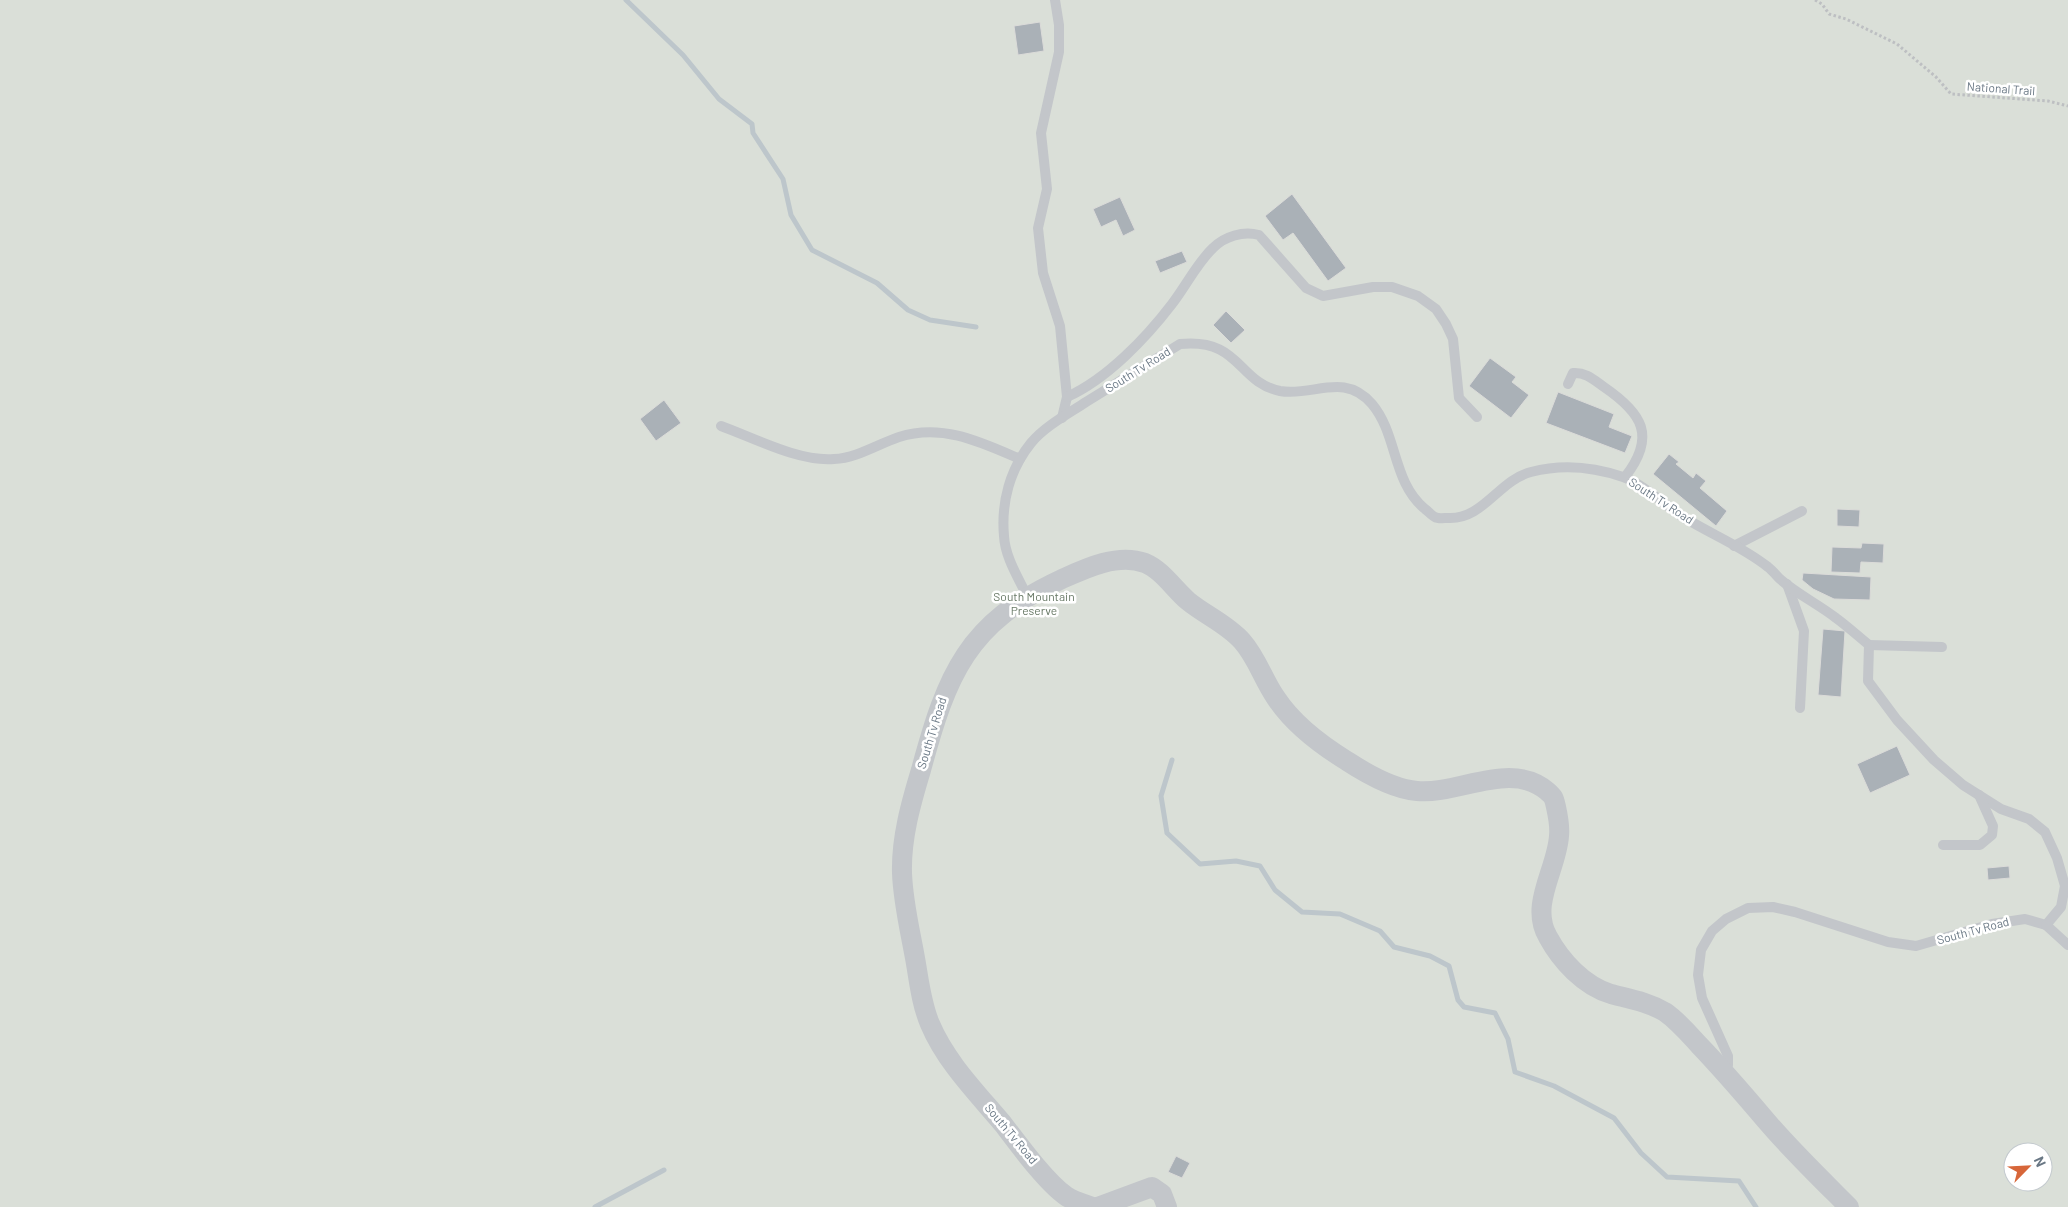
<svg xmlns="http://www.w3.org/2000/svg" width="2068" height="1207" font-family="Barlow,sans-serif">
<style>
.green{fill:#dadfd8;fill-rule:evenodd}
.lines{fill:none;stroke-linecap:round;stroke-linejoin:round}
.stream{stroke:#bdc6cb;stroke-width:5}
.building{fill:#aab1b7;stroke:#dbdbd9}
.path{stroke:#bdbfc2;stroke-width:3;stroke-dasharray:2.5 2.5;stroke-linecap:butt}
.service{stroke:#c3c6ca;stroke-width:10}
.minor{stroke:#c3c6ca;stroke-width:20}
.labels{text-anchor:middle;stroke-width:5;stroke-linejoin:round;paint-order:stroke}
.street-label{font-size:12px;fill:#6a7885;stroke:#fff}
.park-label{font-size:12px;fill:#677865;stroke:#fff}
</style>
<rect width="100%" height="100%" fill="#f9f9f7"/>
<path class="green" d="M0,0H2068V1207H0ZM2013,1152H2043V1182H2013Z"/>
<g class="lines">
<g class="stream">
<polyline points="626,0 683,55 719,99 752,124 753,133 783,179 791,215 812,250 877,283 908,310 930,320 976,327"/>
<polyline points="1172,760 1161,796 1167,833 1200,864 1236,861 1260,866 1275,890 1302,912 1340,914 1380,931 1394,947 1430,956 1449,966 1458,1000 1464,1007 1495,1013 1508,1039 1515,1072 1554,1086 1614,1118 1641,1153 1667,1177 1739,1181 1756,1207"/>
<polyline points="595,1207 664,1170"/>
</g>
</g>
<g class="building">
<polygon points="1040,22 1044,51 1018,55 1014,26"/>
<polygon points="1292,194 1346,268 1328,281 1293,233 1283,240 1265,216"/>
<polygon points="1120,197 1135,230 1123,236 1116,220 1101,227 1093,209"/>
<polygon points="1182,251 1187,262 1160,273 1155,261"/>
<polygon points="1226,311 1245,330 1231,343 1213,325"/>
<polygon points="1490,358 1516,377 1512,382 1529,395 1511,418 1469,386"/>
<polygon points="1558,392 1614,414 1609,427 1632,436 1625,453 1546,423"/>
<polygon points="664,400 681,423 656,441 640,419"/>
<polygon points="1669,454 1679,462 1676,464 1693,478 1696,473 1706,481 1700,488 1727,511 1716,526 1653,474"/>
<polygon points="1837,509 1860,510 1859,527 1837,526"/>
<polygon points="1862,543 1884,544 1883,563 1861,562 1860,573 1831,572 1832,547 1861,548"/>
<polygon points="1803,573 1871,577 1870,600 1834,599 1813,589 1802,580"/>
<polygon points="1823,629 1845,631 1841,697 1818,695"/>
<polygon points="1897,746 1910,775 1870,793 1857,764"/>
<polygon points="2009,866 2010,878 1988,880 1987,868"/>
<polygon points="1176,1156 1190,1163 1182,1178 1168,1172"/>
</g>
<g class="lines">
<polyline class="path" points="1815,0 1822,4 1829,14 1846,19 1897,44 1936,77 1951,94 2048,101 2068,106"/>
<g class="service">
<polyline points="1055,0 1059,25 1059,52 1041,133 1047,189 1038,228 1043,273 1060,326 1067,397 1062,418"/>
<path d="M1568,384L1573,373C1586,372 1594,380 1604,387C1642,413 1657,436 1625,477"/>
<path d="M1067,397C1107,379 1146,338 1172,304C1186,286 1197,263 1213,248C1225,236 1243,231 1259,235L1306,288L1323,296L1373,287H1392L1418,296L1436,309L1446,324L1453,339L1459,398L1477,417"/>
<path d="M721,426C754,438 799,462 834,459C857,458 878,444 899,437C942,423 981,442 1020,459"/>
<polyline points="1734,546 1802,511"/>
<polyline points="1787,584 1804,631 1800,708"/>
<path d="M1027,596C1018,577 1005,557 1004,536C1001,502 1010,469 1031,443C1045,426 1068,414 1086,402C1118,382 1149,363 1180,344C1241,338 1237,382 1280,391C1313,397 1344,371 1372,404C1398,435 1392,482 1425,509C1428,511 1432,516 1435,517C1438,519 1444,518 1448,518C1483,520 1499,480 1531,472C1561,464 1594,467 1623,477C1641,483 1664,504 1680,515C1708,533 1742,546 1768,567C1772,570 1776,575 1780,579C1797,594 1818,604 1836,618C1847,626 1858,636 1869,645L1868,681L1897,720L1934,760L1963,785L2001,809L2029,819L2045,832L2057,858L2065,886L2061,907L2046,925L2025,919L1992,924L1916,946L1888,942L1795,912L1773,907L1748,908L1726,919L1712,931L1701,950L1698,975L1702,998L1728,1056V1065L1724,1071"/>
<polyline points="1869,645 1942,647"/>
<polyline points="1943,845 1980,845 1992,835 1993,826 1979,795"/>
<polyline points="2046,925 2068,945"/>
</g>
<g class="minor">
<path d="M1093,1207C1084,1204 1073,1201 1066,1196C1046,1182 1019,1145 1003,1124C977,1093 946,1062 930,1024C921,1003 919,980 915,958C910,930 903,902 902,873C901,838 911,803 921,770C947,674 967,623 1062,579C1086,568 1118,553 1145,563C1162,570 1174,589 1188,601C1205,615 1227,624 1242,641C1257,658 1263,679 1276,698C1293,724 1321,745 1347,761C1367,774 1393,789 1417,791C1458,795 1511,760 1547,791C1554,797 1554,798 1556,807C1558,816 1560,827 1559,836C1557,869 1529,905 1548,937C1561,961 1584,986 1611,994C1630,999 1648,1002 1665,1012C1678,1021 1688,1033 1699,1045C1724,1071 1746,1097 1769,1124C1794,1153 1822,1180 1849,1207"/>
<polyline points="1098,1207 1152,1187 1162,1194 1167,1207"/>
</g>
</g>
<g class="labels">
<g class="street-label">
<text transform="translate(2001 89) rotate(4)" y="4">National Trail</text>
<text transform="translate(1138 370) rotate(-32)" y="4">South Tv Road</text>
<text transform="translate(1661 501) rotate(33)" y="4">South Tv Road</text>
<text transform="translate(932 733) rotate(-73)" y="4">South Tv Road</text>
<text transform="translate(1973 931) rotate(-15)" y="4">South Tv Road</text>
<text transform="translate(1011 1134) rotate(50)" y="4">South Tv Road</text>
</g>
<g class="park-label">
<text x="1034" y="601">South Mountain<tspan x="1034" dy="14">Preserve</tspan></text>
</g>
</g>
<g transform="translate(2028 1167) rotate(66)"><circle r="24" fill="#ffffff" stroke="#c3c9ce"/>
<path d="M0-4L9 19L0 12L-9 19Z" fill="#d76639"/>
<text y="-8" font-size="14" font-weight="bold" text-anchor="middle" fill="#6a7885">N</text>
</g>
</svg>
